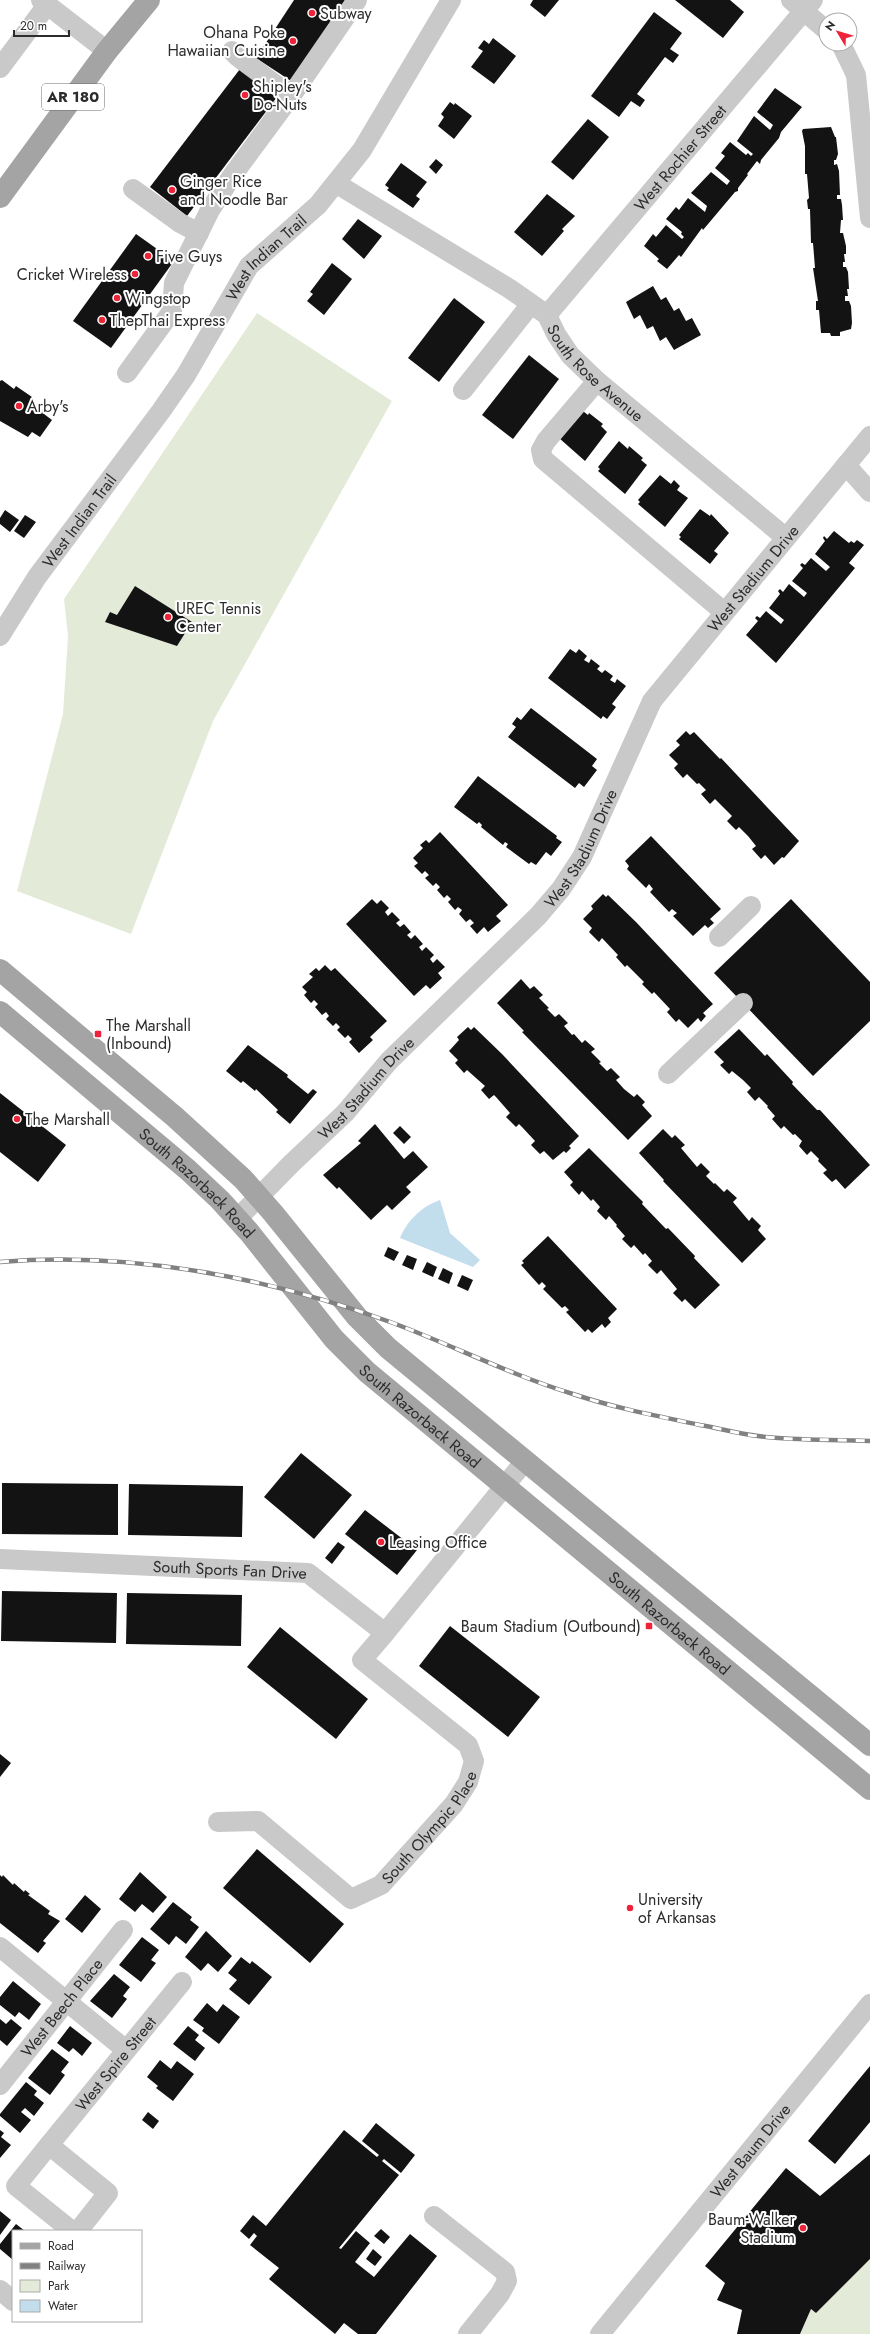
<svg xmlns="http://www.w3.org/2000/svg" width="870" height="2334" font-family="Jost,sans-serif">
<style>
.green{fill:#e3ebd8}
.water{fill:#c2ddec}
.building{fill:#131313}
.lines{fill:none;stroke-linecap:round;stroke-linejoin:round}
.minor{stroke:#c9c9c9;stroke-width:20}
.major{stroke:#a4a4a4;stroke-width:22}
.rail-casing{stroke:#818181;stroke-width:4.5}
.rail{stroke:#fff;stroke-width:3;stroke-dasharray:9;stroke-linecap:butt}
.poi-dot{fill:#ee2238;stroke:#fff;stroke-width:1.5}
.labels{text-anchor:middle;stroke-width:4;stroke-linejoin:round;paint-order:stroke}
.shield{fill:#fff;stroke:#6b6b6b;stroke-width:1}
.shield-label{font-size:15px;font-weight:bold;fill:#2c2c2c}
.poi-label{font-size:16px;fill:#2c2c2c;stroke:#fff;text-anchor:start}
.street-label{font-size:16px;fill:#2c2c2c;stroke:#fff}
</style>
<rect width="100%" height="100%" fill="#fff"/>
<g class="green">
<polygon points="257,313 392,401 213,721 131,934 17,891 63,714 68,636 64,599"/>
<polygon points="870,2259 870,2334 800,2334 811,2309 816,2313"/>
</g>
<path class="water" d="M440,1200L450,1233L480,1260L473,1267L400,1238C407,1221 422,1206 440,1200Z"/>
<g class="building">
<polygon points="294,0 345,0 291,81 256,58"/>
<polygon points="533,0 559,0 545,17 530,5"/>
<polygon points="675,0 730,0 744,12 723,38"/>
<polygon points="654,12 682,33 670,49 679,55 673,63 665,57 637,94 645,100 640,107 631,101 619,117 591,96"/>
<polygon points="493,38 516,56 494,84 471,67 483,51 478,48 484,40 489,44"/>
<polygon points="240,69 277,97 187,216 150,187"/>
<polygon points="775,88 802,107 781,132 779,138 761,160 760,164 757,161 747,174 748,175 738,188 738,191 735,192 703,230 702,228 681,257 679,255 667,269 657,261 659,259 644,246 653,234 656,237 666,225 682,239 684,237 681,234 682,232 666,219 676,207 679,210 688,198 705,212 707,206 691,193 711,172 727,185 730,181 715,168 725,156 721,153 730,142 746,155 748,153 751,156 753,154 737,141 754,116 770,130 773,125 757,112"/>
<polygon points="450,102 454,105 455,103 472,116 454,139 438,126 444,117 441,114"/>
<polygon points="588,119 609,137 573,180 551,162"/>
<polygon points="831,127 835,137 836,137 838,154 836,160 834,160 834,165 837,164 839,171 840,195 837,195 837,199 841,199 842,205 843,220 841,220 840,233 843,233 846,246 846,254 844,254 845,262 843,262 843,267 846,267 848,272 849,289 847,289 848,296 845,296 845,301 849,301 851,306 852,323 851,329 840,332 840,336 831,336 830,333 821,333 819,310 816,310 816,301 818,301 813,268 815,268 813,243 811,243 810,209 808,209 807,200 809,198 807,174 805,174 805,146 802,131 803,129"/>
<polygon points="436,159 443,165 436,174 429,167"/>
<polygon points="401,163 427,182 416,196 420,199 413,208 387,190 389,188 385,185"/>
<polygon points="547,194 575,216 562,229 564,231 542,256 514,232"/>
<polygon points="358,219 382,236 364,259 342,239"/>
<polygon points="136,234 174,261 111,348 73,321"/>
<polygon points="332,263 352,279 324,315 307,301 313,294 310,292"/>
<polygon points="653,286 661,300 666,297 674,311 679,308 686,321 692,318 701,335 674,350 666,337 660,341 653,326 647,329 640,315 634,319 626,302"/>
<polygon points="454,298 485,322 439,382 408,358"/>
<polygon points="529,355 559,379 513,439 482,415"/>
<polygon points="2,380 14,389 16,386 32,397 30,400 46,412 44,414 52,420 40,437 32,432 28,437 0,421 0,381"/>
<polygon points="579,408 588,415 589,413 603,424 601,426 607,432 585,461 559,438"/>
<polygon points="619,441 628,449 629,446 643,458 641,460 647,465 625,494 598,471 600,469 598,467"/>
<polygon points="660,475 671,484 674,480 680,486 677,490 688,498 665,527 638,504 640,502 638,500"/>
<polygon points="700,509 710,516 711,514 729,533 714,551 718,554 710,564 679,539 681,537 679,535"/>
<polygon points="5,510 19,520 10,532 0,524 0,518"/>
<polygon points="25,515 36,522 24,538 14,531"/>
<polygon points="834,531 849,543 851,541 854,543 857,540 864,545 849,563 855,568 776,663 746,635 758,621 755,618 757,616 760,618 766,611 781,624 784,620 769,608 780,594 778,591 780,589 783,592 789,584 804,597 807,593 792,581 803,568 800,565 802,563 805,565 811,558 826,571 830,567 815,554 825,541 823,538 824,536 827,539"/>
<polygon points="135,586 192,622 177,646 105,622 110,612 117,615"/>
<polygon points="570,649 576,653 579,649 587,656 584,660 589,663 591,659 600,666 597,669 602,673 605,670 613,676 610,680 615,683 617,679 626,686 612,704 616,707 607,719 603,716 601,719 548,678"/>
<polygon points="531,708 597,759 592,766 597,770 584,787 579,783 575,788 508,737 516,727 512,724 517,717 521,720"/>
<polygon points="686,731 690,735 694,732 720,759 721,758 799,841 784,858 782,857 774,865 765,855 761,859 752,849 756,846 748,836 739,827 736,830 727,821 732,816 715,799 710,804 701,794 706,790 699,783 697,784 687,774 683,778 674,768 678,764 669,755 680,745 676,741"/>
<polygon points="478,776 557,836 556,838 562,842 551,856 546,852 536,865 531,862 529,864 506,847 508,844 505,842 503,845 481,827 482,825 479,822 477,824 454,807"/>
<polygon points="440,832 508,905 496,916 501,921 488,932 484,927 477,934 470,926 474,923 470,919 466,922 459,914 462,910 458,907 455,910 448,902 451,899 447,895 444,898 437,890 440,887 436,883 433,886 425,878 429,875 425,871 422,874 414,866 418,863 413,858 423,848 420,845 426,840 429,843"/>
<polygon points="651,836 721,909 710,919 714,923 708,928 705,925 693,936 673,916 677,913 672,909 669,912 650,892 653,889 649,884 646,888 627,869 629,866 625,861"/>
<polygon points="603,894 606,897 608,895 636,922 713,1004 703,1013 706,1016 701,1022 698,1018 688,1028 679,1019 676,1022 667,1012 670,1009 654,992 652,994 642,984 644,982 627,965 625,967 616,957 618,955 602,938 599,942 589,932 592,928 583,919 593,909 591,906"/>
<polygon points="372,899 377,904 381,900 389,908 385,912 388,916 392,912 400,920 396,923 400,927 404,924 411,932 407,935 411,939 415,935 423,944 419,947 422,951 426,947 434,955 430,959 433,963 437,959 445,967 438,973 442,978 430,989 426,985 414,996 346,924"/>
<polygon points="791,899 870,982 870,1021 813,1076 714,973"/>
<polygon points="325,965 331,971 335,968 387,1021 370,1037 373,1040 359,1053 349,1042 352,1039 348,1035 345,1038 337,1030 340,1027 336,1023 333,1026 326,1019 329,1016 326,1012 322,1015 315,1007 318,1004 314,1000 311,1003 304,995 307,992 302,987 313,977 309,974 316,968 319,971"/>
<polygon points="521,979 530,989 534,986 543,995 539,998 549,1008 547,1009 555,1017 559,1014 568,1023 564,1026 572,1035 574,1034 582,1043 585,1040 595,1049 591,1052 601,1062 599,1063 607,1071 611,1068 620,1077 616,1080 624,1089 634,1097 637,1094 645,1102 642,1105 652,1116 628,1140 522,1032 524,1031 497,1003"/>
<polygon points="468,1027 471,1030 474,1027 502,1054 579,1136 569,1146 571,1148 566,1153 564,1151 553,1160 544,1151 540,1154 531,1145 535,1141 522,1127 519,1124 516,1127 506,1117 510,1113 496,1097 494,1095 489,1099 481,1090 485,1086 467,1070 464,1073 455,1063 458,1060 449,1051 459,1040 457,1037"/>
<polygon points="739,1029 765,1056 767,1054 793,1082 792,1084 817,1110 820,1110 870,1165 845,1189 836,1179 832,1182 823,1173 827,1170 818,1161 819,1159 811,1151 807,1155 799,1146 802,1141 795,1134 793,1135 784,1126 781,1129 772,1119 775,1116 767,1107 768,1106 759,1097 755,1101 747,1092 751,1088 743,1080 732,1071 729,1074 720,1065 724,1062 714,1052"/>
<polygon points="248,1045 288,1075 287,1077 308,1094 313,1089 317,1092 290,1124 276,1112 278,1110 256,1089 255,1091 243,1081 241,1083 226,1071"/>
<polygon points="0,1093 66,1145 38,1182 0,1152"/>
<polygon points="375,1124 404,1159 413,1151 428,1167 406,1187 411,1192 392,1210 387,1205 371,1220 339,1187 337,1189 323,1175 361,1143 358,1141"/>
<polygon points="400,1126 411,1137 404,1144 393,1133"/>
<polygon points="663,1129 672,1138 675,1135 685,1145 681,1148 697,1167 701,1163 710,1172 706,1176 714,1184 715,1183 724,1192 727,1189 737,1198 733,1202 749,1221 752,1217 761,1226 758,1230 766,1239 742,1263 663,1181 664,1180 639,1153"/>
<polygon points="589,1148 643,1202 642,1204 666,1229 668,1228 695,1256 694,1258 720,1285 695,1309 685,1299 682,1302 673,1293 677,1289 661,1270 657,1274 648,1265 652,1261 645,1253 643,1255 634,1245 631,1248 622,1239 625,1236 616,1226 617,1225 609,1216 606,1220 597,1211 600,1207 593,1199 591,1201 582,1191 579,1195 570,1185 573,1182 564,1172"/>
<polygon points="548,1236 617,1309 608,1318 611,1322 605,1328 602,1324 592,1333 588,1329 585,1332 566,1312 569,1310 565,1306 562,1308 543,1289 546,1286 542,1282 539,1285 521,1265 524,1263 522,1261"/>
<polygon points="388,1247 399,1252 394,1261 384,1256"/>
<polygon points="407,1255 417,1259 413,1270 402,1265"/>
<polygon points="427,1262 437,1267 433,1277 422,1272"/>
<polygon points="443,1268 453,1273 449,1284 438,1279"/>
<polygon points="462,1275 473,1280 468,1291 457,1286"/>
<polygon points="301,1453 352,1495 314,1539 264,1497"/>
<polygon points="2,1483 118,1484 118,1535 2,1534"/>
<polygon points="129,1484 243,1486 242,1537 128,1535"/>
<polygon points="365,1510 417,1550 397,1575 345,1534"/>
<polygon points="338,1542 345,1547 332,1564 325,1558"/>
<polygon points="2,1591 117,1593 116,1643 1,1641"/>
<polygon points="127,1593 242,1595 241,1646 126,1644"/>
<polygon points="450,1626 540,1697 508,1737 419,1666"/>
<polygon points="280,1627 368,1699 336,1739 247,1667"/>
<polygon points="0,1754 11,1763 0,1777"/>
<polygon points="257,1849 344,1924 310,1963 223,1888"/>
<polygon points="140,1872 167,1897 153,1913 142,1904 135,1912 119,1899"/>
<polygon points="0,1875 2,1877 3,1875 13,1885 14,1883 24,1892 25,1890 30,1894 28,1895 50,1911 48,1914 60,1921 43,1941 46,1943 38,1953 0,1923"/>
<polygon points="85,1895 101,1909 82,1933 65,1919"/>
<polygon points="173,1902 192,1917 190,1920 199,1927 186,1944 176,1936 169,1945 150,1929"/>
<polygon points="206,1931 232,1956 218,1972 208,1963 201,1971 185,1957"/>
<polygon points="142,1937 159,1950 151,1960 156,1963 141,1982 119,1965"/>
<polygon points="241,1957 250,1964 252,1961 272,1977 249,2005 229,1989 237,1980 228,1973"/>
<polygon points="114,1974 130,1987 123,1996 127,1999 112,2018 90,2001"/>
<polygon points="13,1981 41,2004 29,2020 19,2012 15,2017 0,2005 0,1997"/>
<polygon points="207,2003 217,2012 223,2004 240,2017 219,2044 202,2031 204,2028 193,2020"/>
<polygon points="0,2019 6,2024 11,2019 22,2028 7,2046 0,2040"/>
<polygon points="70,2026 92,2043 82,2056 73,2048 69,2052 57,2043"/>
<polygon points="188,2026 199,2035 195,2040 205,2048 195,2061 173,2044"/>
<polygon points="52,2049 69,2062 61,2072 65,2075 50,2095 28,2078"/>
<polygon points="160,2060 171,2069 177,2061 194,2074 173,2101 156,2088 158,2086 147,2077"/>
<polygon points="870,2066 870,2122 835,2164 808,2141"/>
<polygon points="26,2082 37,2091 34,2095 44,2103 34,2116 25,2108 21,2112 31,2120 20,2133 0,2116 0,2114"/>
<polygon points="148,2112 159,2121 153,2129 142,2120"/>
<polygon points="376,2123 415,2155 401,2173 384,2159 382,2161 399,2175 339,2248 341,2249 356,2231 370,2243 355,2262 374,2277 410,2234 437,2256 376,2334 358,2334 344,2323 335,2334 269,2279 279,2268 250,2245 257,2236 254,2233 249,2239 240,2231 253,2215 266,2226 344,2130 377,2157 379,2155 362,2141"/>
<polygon points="0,2130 4,2133 1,2137 11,2145 0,2158"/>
<polygon points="870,2154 870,2259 816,2313 811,2309 800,2334 737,2334 742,2310 717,2300 725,2283 705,2266 786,2168 820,2196"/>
<polygon points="0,2211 11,2220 0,2235"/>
<polygon points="16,2224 25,2231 13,2231 13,2260 0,2249 0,2244"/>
<polygon points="381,2229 390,2237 384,2244 374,2236"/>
<polygon points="373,2249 382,2257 375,2266 366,2259"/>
</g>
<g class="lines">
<g class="minor">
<polyline points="41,0 107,51"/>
<polyline points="791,0 826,30"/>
<polyline points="841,44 856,75 870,218"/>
<polyline points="232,51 238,57 291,96"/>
<polyline points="0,68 47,5"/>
<path id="s1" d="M337,184L510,289L547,315L556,334L570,355L597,381L785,537"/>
<polyline points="133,189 180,223 199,233"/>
<path id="s2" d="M547,315L813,0"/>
<polyline points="127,373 172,311 174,283 210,210 232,176 291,96 357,0"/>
<polyline points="597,381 546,441 541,450 543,459 724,612"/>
<polyline points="463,390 531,304"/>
<polyline points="846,465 870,492"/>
<path id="s3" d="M0,636L37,577L161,411L186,375L249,266L318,205L362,150L451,0"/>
<polyline points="719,937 751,906"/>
<polyline points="668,1074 743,1003"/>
<path id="s4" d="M237,1219L291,1164L345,1113L389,1061L538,916L561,889L582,857L652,701L870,436"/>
<path id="s5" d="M0,1559L308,1573L385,1633L525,1461"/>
<path id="s6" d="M218,1822L258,1821L351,1899L381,1885L454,1804L468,1782L474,1761L468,1745L362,1660L385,1633"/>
<polyline points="0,1947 126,2050"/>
<path id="s7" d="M0,2085L123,1930"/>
<path id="s8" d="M49,2145L182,1982"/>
<polyline points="434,2216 505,2272 507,2281 500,2294 468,2334"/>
<polyline points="72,2231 16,2186 49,2145 108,2193 78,2231"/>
<polyline points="0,2290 13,2301"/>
<path id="s9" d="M600,2334L870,2004"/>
</g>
<g class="major">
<polyline points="0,197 107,51 149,0"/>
<polyline points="0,970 175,1117 243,1179 273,1213 357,1317 388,1348 870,1745"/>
<path id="s10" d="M0,1012L188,1170L220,1200L249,1232L334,1339L367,1372L870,1789"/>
</g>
<defs>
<path id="rail" d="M0,1262C131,1251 271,1278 393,1323C454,1346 511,1375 573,1394C615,1408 657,1416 700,1425C719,1428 738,1434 758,1436C794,1441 833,1439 870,1441"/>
</defs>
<use href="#rail" class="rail-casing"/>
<use href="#rail" class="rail"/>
</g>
<g class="poi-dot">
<circle cx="312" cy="13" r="4"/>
<circle cx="293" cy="41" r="4"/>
<circle cx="245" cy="95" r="4"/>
<circle cx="172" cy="190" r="4"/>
<circle cx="148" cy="256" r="4"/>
<circle cx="135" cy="274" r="4"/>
<circle cx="117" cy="298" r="4"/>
<circle cx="102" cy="320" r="4"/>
<circle cx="19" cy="406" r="4"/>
<circle cx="168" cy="617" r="4"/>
<rect x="94" y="1030" width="8" height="8" rx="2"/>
<circle cx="17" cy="1119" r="4"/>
<circle cx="381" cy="1542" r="4"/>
<rect x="645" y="1622" width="8" height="8" rx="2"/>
<circle cx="630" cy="1908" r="4"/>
<circle cx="803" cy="2228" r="4"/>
</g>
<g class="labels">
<rect class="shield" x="42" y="84" width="62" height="26" rx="3"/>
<g class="shield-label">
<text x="73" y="102">AR 180</text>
</g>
<g class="poi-label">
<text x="320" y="19">Subway</text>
<text x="285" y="38" text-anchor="end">Ohana Poke<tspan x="285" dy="18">Hawaiian Cuisine</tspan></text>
<text x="253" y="92">Shipley's<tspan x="253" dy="18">Do-Nuts</tspan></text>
<text x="180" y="187">Ginger Rice<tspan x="180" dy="18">and Noodle Bar</tspan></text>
<text x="156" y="262">Five Guys</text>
<text x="127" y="280" text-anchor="end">Cricket Wireless</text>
<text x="125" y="304">Wingstop</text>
<text x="110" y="326">ThepThai Express</text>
<text x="27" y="412">Arby's</text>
<text x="176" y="614">UREC Tennis<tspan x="176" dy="18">Center</tspan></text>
<text x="106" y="1031">The Marshall<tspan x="106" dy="18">(Inbound)</tspan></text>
<text x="25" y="1125">The Marshall</text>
<text x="389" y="1548">Leasing Office</text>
<text x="641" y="1632" text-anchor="end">Baum Stadium (Outbound)</text>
<text x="638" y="1905">University<tspan x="638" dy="18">of Arkansas</tspan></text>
<text x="795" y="2225" text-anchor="end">Baum-Walker<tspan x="795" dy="18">Stadium</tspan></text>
</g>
<g class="street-label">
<text dy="6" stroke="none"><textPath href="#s2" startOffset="206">West Rochier Street</textPath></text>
<text dy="6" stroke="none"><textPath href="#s3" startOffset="464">West Indian Trail</textPath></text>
<text dy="6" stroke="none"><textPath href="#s1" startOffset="324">South Rose Avenue</textPath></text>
<text dy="6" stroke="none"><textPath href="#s3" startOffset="140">West Indian Trail</textPath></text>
<text dy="6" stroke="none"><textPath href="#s4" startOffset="831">West Stadium Drive</textPath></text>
<text dy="6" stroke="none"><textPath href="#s4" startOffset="508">West Stadium Drive</textPath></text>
<text dy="6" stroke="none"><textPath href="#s4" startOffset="184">West Stadium Drive</textPath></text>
<text dy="6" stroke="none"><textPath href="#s10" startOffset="261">South Razorback Road</textPath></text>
<text dy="6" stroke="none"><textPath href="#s10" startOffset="585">South Razorback Road</textPath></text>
<text dy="6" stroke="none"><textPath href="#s5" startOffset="230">South Sports Fan Drive</textPath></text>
<text dy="6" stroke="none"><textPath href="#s10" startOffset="909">South Razorback Road</textPath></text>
<text dy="6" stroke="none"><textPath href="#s6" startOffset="270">South Olympic Place</textPath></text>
<text dy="6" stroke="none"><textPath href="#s7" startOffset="99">West Beech Place</textPath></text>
<text dy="6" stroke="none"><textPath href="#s8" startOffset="105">West Spire Street</textPath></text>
<text dy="6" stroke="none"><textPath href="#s9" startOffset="237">West Baum Drive</textPath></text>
</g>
</g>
<rect x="12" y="2230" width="130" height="92" fill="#ffffff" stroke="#ababab"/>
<rect x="20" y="2243" width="20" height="6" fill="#a4a4a4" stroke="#ababab"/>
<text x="48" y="2250" font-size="12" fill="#2c2c2c">Road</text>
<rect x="20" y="2263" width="20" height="6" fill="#818181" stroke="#ababab"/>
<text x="48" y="2270" font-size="12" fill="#2c2c2c">Railway</text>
<rect x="20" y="2280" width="20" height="12" fill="#e3ebd8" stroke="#ababab"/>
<text x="48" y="2290" font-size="12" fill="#2c2c2c">Park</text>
<rect x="20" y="2300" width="20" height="12" fill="#c2ddec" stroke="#ababab"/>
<text x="48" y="2310" font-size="12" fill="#2c2c2c">Water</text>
<g transform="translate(838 32) rotate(308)"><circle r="19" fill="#ffffff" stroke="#ababab"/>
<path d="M0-3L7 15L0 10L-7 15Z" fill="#ee2238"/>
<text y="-6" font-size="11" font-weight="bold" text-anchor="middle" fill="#2c2c2c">N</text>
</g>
<path d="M14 30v6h55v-6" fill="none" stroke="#2c2c2c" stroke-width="2"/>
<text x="20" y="30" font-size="12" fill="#2c2c2c" stroke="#ffffff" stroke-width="3" paint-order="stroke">20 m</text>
</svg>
